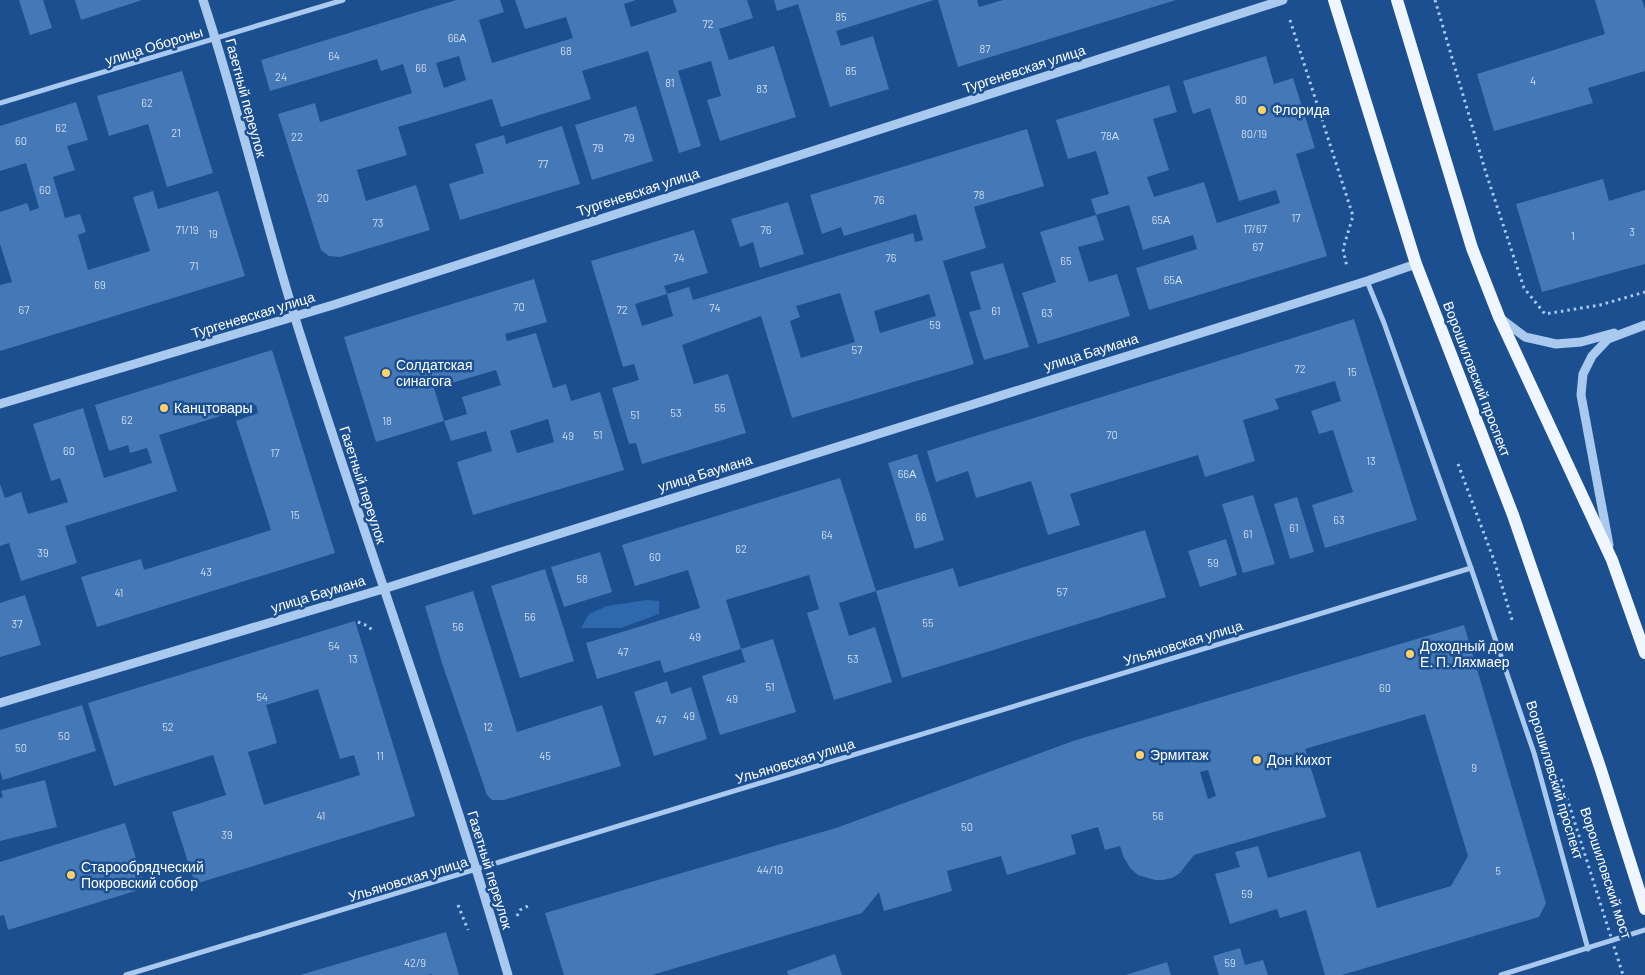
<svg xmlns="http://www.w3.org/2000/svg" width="1645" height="975" font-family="Barlow,sans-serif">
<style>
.green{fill:#2e69ad}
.building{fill:#4478b7;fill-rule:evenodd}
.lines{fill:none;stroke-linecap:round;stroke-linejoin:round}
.path{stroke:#a9c9ee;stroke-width:3;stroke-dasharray:2.5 4;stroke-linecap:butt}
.minor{stroke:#a9c9ee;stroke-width:5}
.tertiary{stroke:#a9c9ee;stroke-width:9}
.primary{stroke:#f0f6ff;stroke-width:12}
.path-bridge{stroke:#a9c9ee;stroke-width:3;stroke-dasharray:2.5 4;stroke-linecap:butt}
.poi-dot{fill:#ffd166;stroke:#1b4f8f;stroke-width:2}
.labels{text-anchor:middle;stroke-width:5;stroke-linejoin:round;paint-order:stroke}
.number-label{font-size:11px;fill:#d0dded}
.street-label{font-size:14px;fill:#fff;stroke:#1b4f8f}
.poi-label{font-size:14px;fill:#fff;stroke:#1b4f8f;text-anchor:start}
</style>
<rect width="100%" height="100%" fill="#1b4f8f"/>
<polygon class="green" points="647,600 659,601 659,614 621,628 581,628 589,614 607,606"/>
<g class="building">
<polygon points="19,0 43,0 52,28 30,35"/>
<polygon points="75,0 142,0 81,20"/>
<path d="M456,0H500L504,12L479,20L492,63L573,38L566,17L525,29L515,0H636L624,4L631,27L677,12L673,0H747L753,18L719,29L729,60L774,46L796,117L720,141L707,100L721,96L711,61L678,71L701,146L679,153L648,51L582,71L591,99L501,127L492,99L398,127L407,155L357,170L366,201L416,185L430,230L340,257L329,256L321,250L278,114L315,103L320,122L412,93L403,64L381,71L377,59L270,91L261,60ZM459,56L466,80L444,88L436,63Z"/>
<polygon points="774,0 934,0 836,31 841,46 873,36 889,89 830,107 798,4 777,11"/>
<polygon points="938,0 977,0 979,7 1003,0 1176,0 958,67"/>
<polygon points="1595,0 1642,0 1645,9 1645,71 1588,88 1593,103 1494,131 1477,74 1605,34"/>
<polygon points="1266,56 1274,84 1293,78 1315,148 1296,154 1327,256 1149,310 1136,268 1197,249 1193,235 1143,250 1129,205 1096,215 1091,199 1109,194 1096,151 1068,159 1056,120 1169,85 1177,112 1153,119 1169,170 1147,177 1154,197 1204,182 1217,223 1280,203 1276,190 1239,201 1210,108 1193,114 1183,81"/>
<polygon points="182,71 213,173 167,187 148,124 109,136 97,96"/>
<polygon points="76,102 88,140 67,146 75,170 53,177 65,218 80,214 86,232 78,235 88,270 150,251 133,197 153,191 158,209 218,191 245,276 0,351 0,285 12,282 0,244 0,212 27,203 30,211 39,208 26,163 0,171 0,126"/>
<polygon points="636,106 653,161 592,180 575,125"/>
<polygon points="562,126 580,184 460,220 449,184 484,173 475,144 504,135 506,144"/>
<path d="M1027,129L1044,186L974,207L986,248L943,261L974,364L792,418L761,316L682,345L694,384L728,374L746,433L642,464L636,443L629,444L612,388L639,380L634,364L623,367L591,261L694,230L708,273L664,286L667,294L635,304L642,326L673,316L667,294L689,287L693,300L913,233L915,242L923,240L916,214L844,236L841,227L822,234L810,195ZM840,293L855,342L801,358L790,321L800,317L796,306ZM929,294L936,316L880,333L874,311Z"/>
<polygon points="1603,179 1609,201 1645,190 1645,264 1542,292 1516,204"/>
<polygon points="788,202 804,254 760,268 753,242 740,247 731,219"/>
<polygon points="1096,215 1104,240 1078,247 1089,282 1117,274 1130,316 1038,344 1022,293 1056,282 1040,232"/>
<polygon points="1003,263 1029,347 984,360 969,312 981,309 970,272"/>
<path d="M534,279L547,322L505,334L507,341L536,333L553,388L566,384L571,401L600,392L624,470L473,515L457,462L492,451L486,431L451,441L444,421L467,414L462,397L501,385L496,370L434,388L444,421L376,442L344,337ZM548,419L554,442L517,453L510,431Z"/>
<polygon points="1354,319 1417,520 1325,548 1312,505 1353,492 1333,430 1319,434 1311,411 1341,401 1335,381 1275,399 1279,409 1243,420 1255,461 1205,477 1198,455 1070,494 1080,525 1048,535 1031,481 976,498 968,471 936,482 927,451"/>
<polygon points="272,350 335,553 97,627 81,577 141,559 144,570 271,530 236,421 258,413 256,405 159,435 177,491 65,526 77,563 21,581 9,543 0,546 0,484 5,498 21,492 28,514 68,502 60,478 51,481 33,424 83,408 104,478 152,463 147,448 130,453 128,445 109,451 95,405"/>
<polygon points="917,454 944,540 915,549 888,463"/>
<polygon points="840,478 876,591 953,568 959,587 1145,530 1166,597 902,678 876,591 839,603 849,636 875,627 892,682 834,700 807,613 819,609 809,575 726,600 741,649 664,673 660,660 597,679 586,643 700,608 688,570 635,586 622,545"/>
<polygon points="1253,495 1275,564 1243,573 1222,504"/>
<polygon points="1297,497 1314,552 1290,559 1274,504"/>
<polygon points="1226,539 1237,575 1200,587 1188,551"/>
<polygon points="600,552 612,592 564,607 551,567"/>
<polygon points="545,569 574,661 520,678 491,586"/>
<polygon points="473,591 517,732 602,705 621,766 504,800 492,800 487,795 442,663 425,606"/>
<polygon points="25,595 41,645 0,657 0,603"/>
<path d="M355,621L415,816L195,884L172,812L226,795L213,755L114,786L88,703ZM318,689L340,759L354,755L360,775L264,805L248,752L277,743L266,705Z"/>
<path d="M1464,625L1546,903L1539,917L1342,975H1325L1306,910L1280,918L1277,909L1230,924L1215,874L1240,867L1235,852L1258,846L1268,878L1360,851L1377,908L1451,886L1468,856L1425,714L1305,749L1326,817L1194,855L1180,873L1172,878L1163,880H1155L1138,875L1131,869L1124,858L1120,846L1105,850L1098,827L1071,835L1076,854L1007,875L1001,856L947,871L952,891L884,911L879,892L862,913L652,975H564L545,913L836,828L1073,741ZM1208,770L1216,796L1208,799L1200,772Z"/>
<polygon points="773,639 796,712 720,735 702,676 745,662 741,649"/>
<polygon points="667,681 671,694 691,687 707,739 654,756 634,692"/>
<polygon points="82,705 96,751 3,780 0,771 0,730"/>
<polygon points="45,780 57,827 0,841 0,798 3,797 1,791"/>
<polygon points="125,823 145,888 8,930 4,915 0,916 0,862"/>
<polygon points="446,932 459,975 432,975 432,974 427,975 300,975"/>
<polygon points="1240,948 1245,965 1263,960 1268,975 1219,975 1213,956"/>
<polygon points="835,954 842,975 788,975 787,971"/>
<polygon points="1167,962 1171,975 1126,975"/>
</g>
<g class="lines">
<g class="path">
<polyline points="1435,0 1486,173 1524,288 1545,314 1600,305 1645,292"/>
<polyline points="1290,20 1353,216 1343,249 1347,267"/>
<polyline points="1458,464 1495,563 1513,623"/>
<polyline points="358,622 368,626 374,632"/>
<polyline points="458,905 468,930"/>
<polyline points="517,916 520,910 528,906"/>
</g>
<g class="minor">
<polyline points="0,103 343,0"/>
<polyline points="1367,281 1384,323 1471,568 1534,753 1588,949"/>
<polyline points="126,975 1471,568"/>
<polyline points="1501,975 1645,930"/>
</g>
<g class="tertiary">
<path d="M203,0C240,112 266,228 302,340C369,552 446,761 508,975"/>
<polyline points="1500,318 1525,337 1556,344 1581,342 1614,333"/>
<polyline points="0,404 333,305 1283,0"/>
<polyline points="1609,545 1581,395 1583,374 1592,356 1608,339 1645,325"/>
<polyline points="0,703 383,589 1367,281 1416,264"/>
</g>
<g class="primary">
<polyline points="1334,0 1416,264 1513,515 1600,767 1645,909"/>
<polyline points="1397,0 1472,248 1499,317 1612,560 1645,653"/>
</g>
<polyline class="path-bridge" points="1561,779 1623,975"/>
</g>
<g class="poi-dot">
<circle cx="1262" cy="110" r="5"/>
<circle cx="386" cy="373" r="5"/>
<circle cx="164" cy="408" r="5"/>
<circle cx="1410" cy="654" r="5"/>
<circle cx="1140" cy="755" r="5"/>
<circle cx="1257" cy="760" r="5"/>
<circle cx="71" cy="875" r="5"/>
</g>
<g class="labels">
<g class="number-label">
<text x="841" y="21">85</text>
<text x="708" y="28">72</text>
<text x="457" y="42">66А</text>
<text x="985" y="53">87</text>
<text x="566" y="55">68</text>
<text x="334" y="60">64</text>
<text x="421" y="72">66</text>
<text x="851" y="75">85</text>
<text x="281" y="81">24</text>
<text x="1533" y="85">4</text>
<text x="670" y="87">81</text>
<text x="762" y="93">83</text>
<text x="1241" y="104">80</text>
<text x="147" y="107">62</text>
<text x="61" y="132">62</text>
<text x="176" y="137">21</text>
<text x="1254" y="138">80/19</text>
<text x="1110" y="140">78А</text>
<text x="297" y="141">22</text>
<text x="629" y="142">79</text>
<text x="21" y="145">60</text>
<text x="598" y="152">79</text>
<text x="543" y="168">77</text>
<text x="45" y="194">60</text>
<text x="979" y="199">78</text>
<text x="323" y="202">20</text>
<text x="879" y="204">76</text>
<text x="1296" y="222">17</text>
<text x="1161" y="224">65А</text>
<text x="378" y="227">73</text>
<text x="1255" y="233">17/67</text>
<text x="187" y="234">71/19</text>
<text x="766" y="234">76</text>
<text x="1632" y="236">3</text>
<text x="213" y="238">19</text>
<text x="1573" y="240">1</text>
<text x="1258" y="251">67</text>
<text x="679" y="262">74</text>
<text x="891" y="262">76</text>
<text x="1066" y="265">65</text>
<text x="194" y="270">71</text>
<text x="1173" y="284">65А</text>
<text x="100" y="289">69</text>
<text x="519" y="311">70</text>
<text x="715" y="312">74</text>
<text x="24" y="314">67</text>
<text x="622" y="314">72</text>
<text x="996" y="315">61</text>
<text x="1047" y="317">63</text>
<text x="935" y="329">59</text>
<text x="857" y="354">57</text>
<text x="1300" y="373">72</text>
<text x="1352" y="376">15</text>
<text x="720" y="412">55</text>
<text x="676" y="417">53</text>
<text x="635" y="419">51</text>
<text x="127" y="424">62</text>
<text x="387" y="425">18</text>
<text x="598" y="439">51</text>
<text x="1112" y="439">70</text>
<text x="568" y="440">49</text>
<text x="69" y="455">60</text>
<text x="275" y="457">17</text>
<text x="1371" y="465">13</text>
<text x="907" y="478">66А</text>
<text x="295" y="519">15</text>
<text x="921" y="521">66</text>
<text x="1339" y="524">63</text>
<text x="1294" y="532">61</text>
<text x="1248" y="538">61</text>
<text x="827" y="539">64</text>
<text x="741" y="553">62</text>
<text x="43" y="557">39</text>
<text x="655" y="561">60</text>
<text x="1213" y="567">59</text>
<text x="206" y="576">43</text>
<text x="582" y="583">58</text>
<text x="1062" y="596">57</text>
<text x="119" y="597">41</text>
<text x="530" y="621">56</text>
<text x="928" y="627">55</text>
<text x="17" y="628">37</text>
<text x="458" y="631">56</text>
<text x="695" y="641">49</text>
<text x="334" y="650">54</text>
<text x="623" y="656">47</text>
<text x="353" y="663">13</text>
<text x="853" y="663">53</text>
<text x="770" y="691">51</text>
<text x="1385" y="692">60</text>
<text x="262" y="701">54</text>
<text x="732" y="703">49</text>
<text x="689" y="720">49</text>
<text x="661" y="724">47</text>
<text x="168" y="731">52</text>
<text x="488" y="731">12</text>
<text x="64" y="740">50</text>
<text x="21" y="752">50</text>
<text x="380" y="760">11</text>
<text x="545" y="760">45</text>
<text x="1474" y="772">9</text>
<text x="321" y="820">41</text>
<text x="1158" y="820">56</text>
<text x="967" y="831">50</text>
<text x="227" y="839">39</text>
<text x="770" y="874">44/10</text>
<text x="1498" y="875">5</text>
<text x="1247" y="898">59</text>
<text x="415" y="967">42/9</text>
<text x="1230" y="967">59</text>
</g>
<g class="street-label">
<text transform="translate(154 46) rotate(-17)" y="5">улица Обороны</text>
<text transform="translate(1024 69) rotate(-18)" y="5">Тургеневская улица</text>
<text transform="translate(246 98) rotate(75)" y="5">Газетный переулок</text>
<text transform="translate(638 192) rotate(-18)" y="5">Тургеневская улица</text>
<text transform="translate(253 315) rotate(-17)" y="5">Тургеневская улица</text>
<text transform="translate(1091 352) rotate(-17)" y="5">улица Баумана</text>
<text transform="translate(1477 379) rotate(69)" y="5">Ворошиловский проспект</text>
<text transform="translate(705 473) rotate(-17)" y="5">улица Баумана</text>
<text transform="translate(363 485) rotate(72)" y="5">Газетный переулок</text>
<text transform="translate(318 594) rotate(-17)" y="5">улица Баумана</text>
<text transform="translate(1183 643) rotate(-17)" y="5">Ульяновская улица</text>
<text transform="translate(795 761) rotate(-17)" y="5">Ульяновская улица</text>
<text transform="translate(1555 780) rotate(73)" y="5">Ворошиловский проспект</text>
<text transform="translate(490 870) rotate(73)" y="5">Газетный переулок</text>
<text transform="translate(1606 873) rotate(72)" y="5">Ворошиловский мост</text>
<text transform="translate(408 879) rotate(-17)" y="5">Ульяновская улица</text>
</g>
<g class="poi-label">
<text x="1272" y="115">Флорида</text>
<text x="396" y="370">Солдатская<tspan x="396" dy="16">синагога</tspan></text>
<text x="174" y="413">Канцтовары</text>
<text x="1420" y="651">Доходный дом<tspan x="1420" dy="16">Е. П. Ляхмаер</tspan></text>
<text x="1150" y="760">Эрмитаж</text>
<text x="1267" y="765">Дон Кихот</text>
<text x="81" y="872">Старообрядческий<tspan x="81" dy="16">Покровский собор</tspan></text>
</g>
</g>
</svg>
